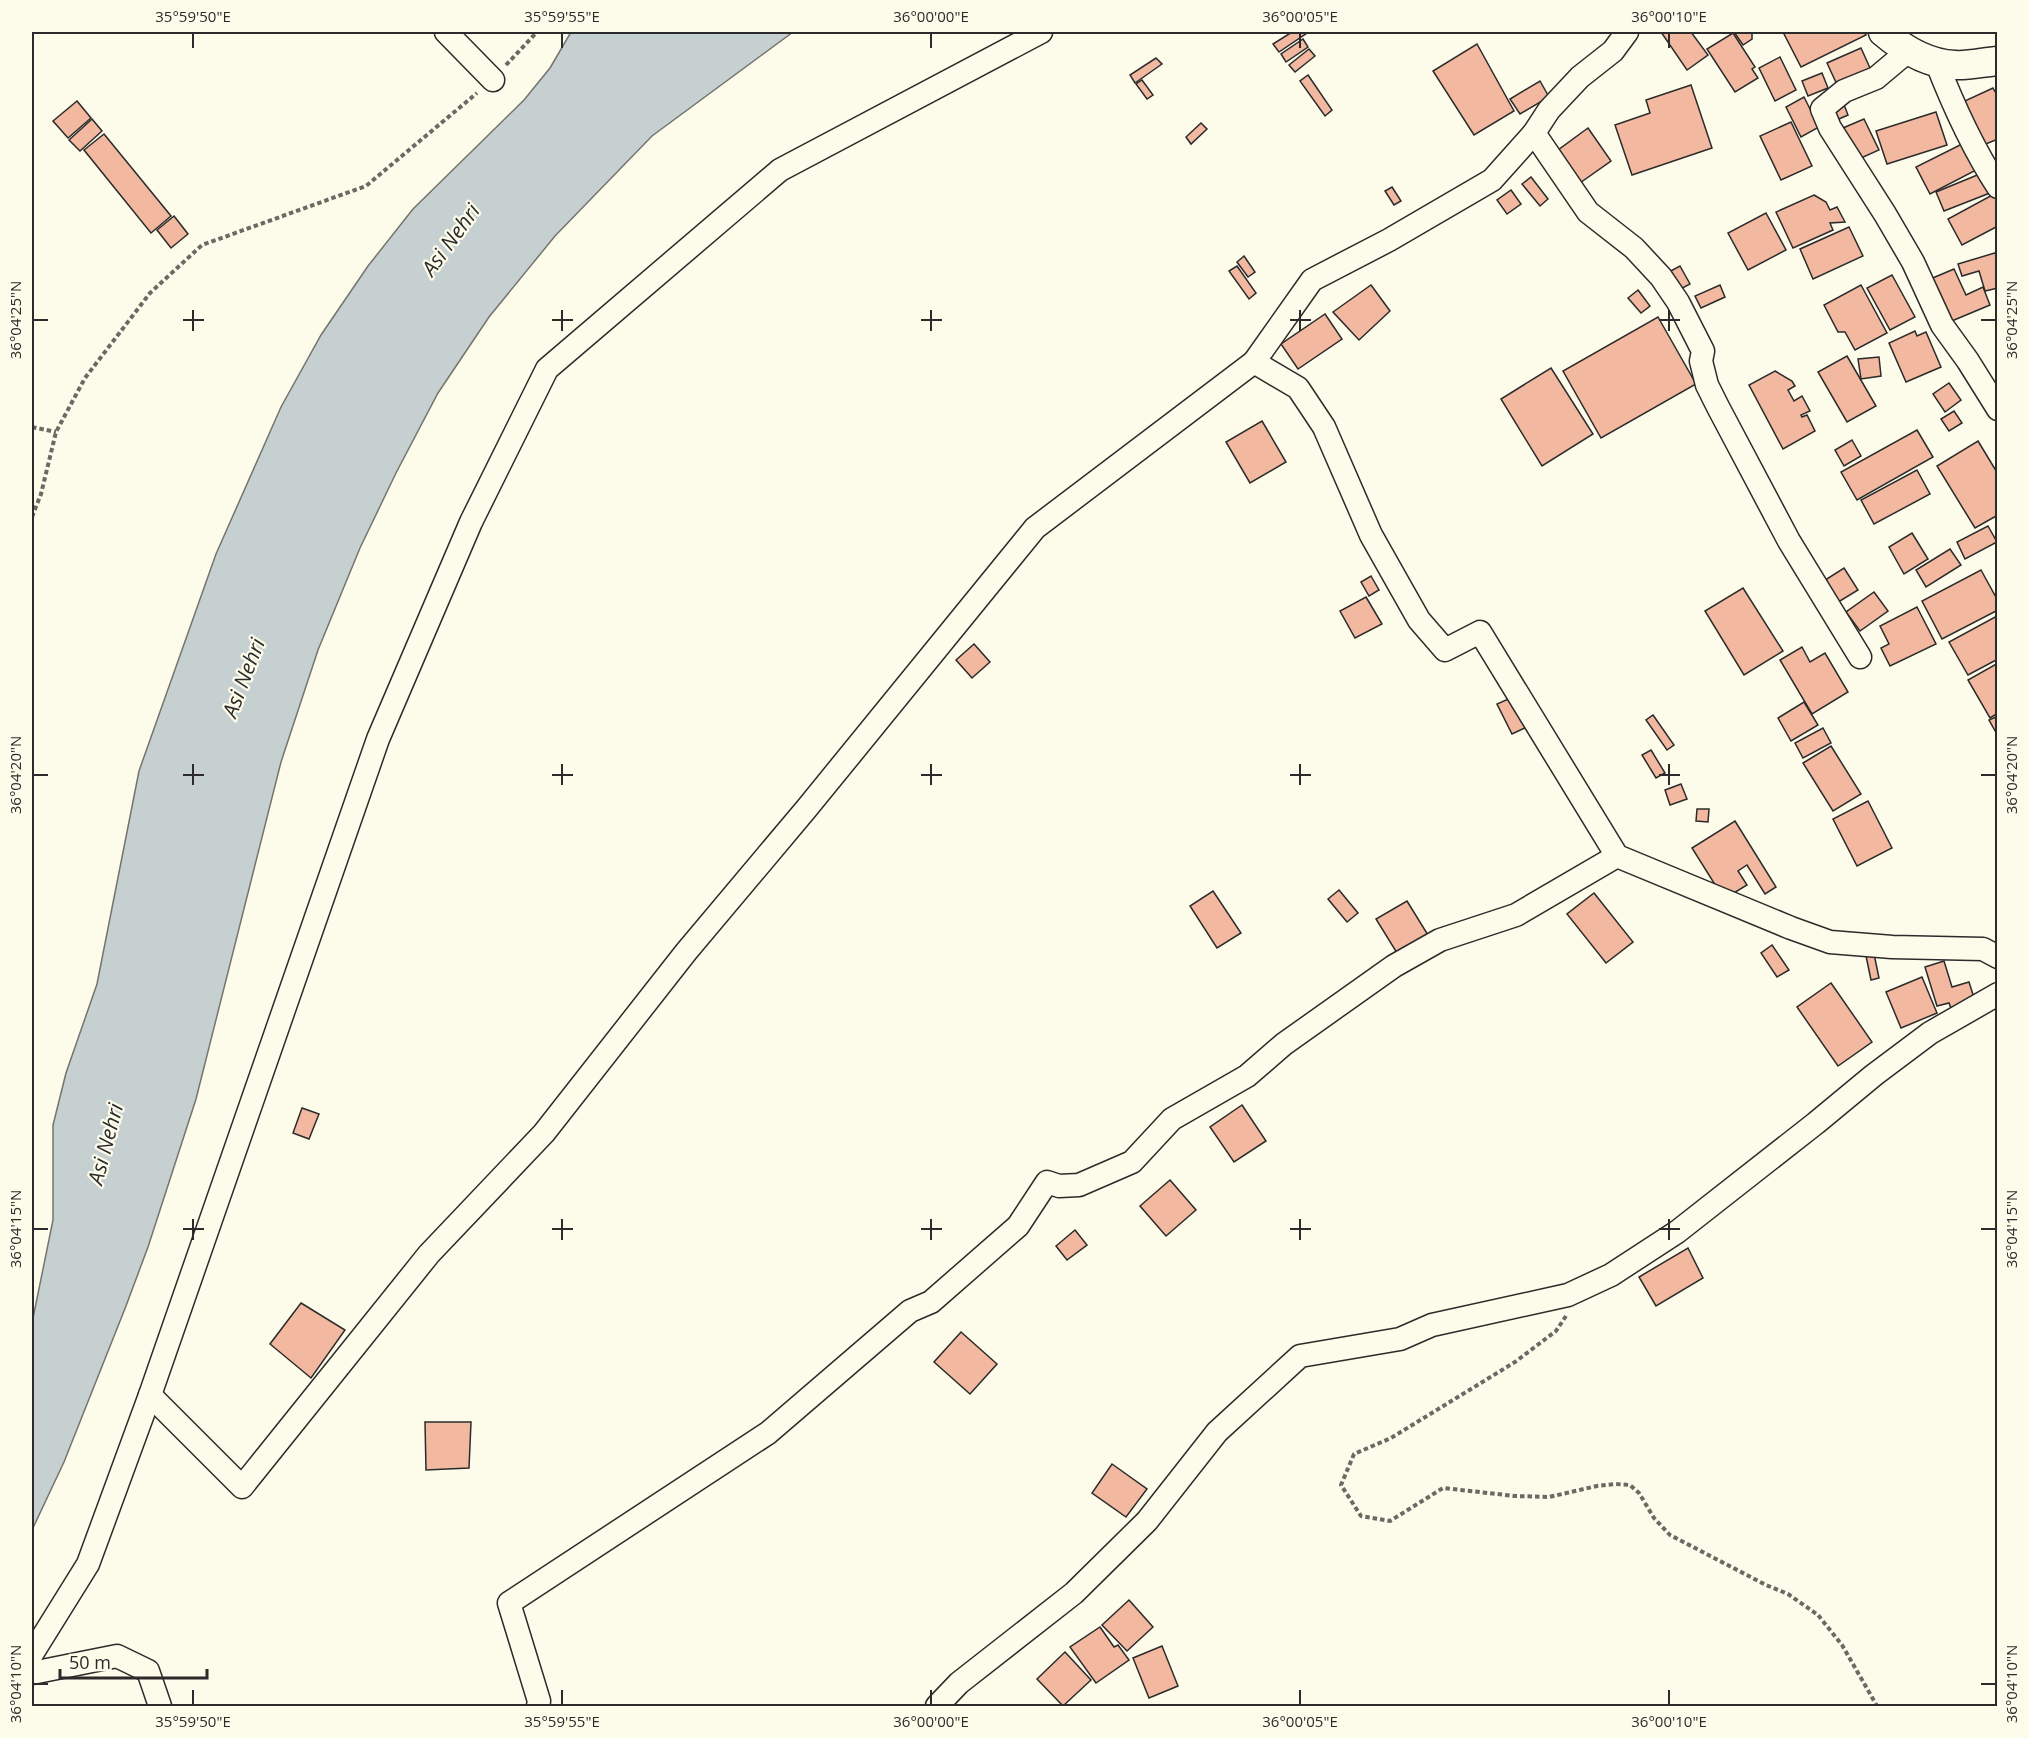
<svg xmlns="http://www.w3.org/2000/svg" width="2029" height="1738" font-family="'Open Sans',sans-serif">
<style>
.water{fill:#c7d0d0;stroke:#74746e;stroke-width:1.5}
.building{fill:#f2b8a0;stroke:#2b2b2b;stroke-width:1.5}
.lines{fill:none;stroke-linecap:round;stroke-linejoin:round}
.minor-casing{stroke:#2b2b2b;stroke-width:25}
.major-casing{stroke:#2b2b2b;stroke-width:31}
.path{stroke:#6a6964;stroke-width:4;stroke-dasharray:4.5 3;stroke-linecap:butt}
.minor{stroke:#fdfbea;stroke-width:22}
.major{stroke:#fdfbea;stroke-width:28}
.ticks{fill:none;stroke:#2b2b2b;stroke-width:2}
.labels{text-anchor:middle;stroke-width:4.5;stroke-linejoin:round;paint-order:stroke}
.water-label{font-size:21px;font-style:italic;fill:#2b2b2b;stroke:#fdfbea}
.neatline{fill:none;stroke:#2b2b2b;stroke-width:2}
.ticks-label{font-size:15px;text-anchor:middle;fill:#2b2b2b}
</style>
<rect width="100%" height="100%" fill="#fdfbea"/>
<polygon class="water" points="571,32 793,32 652,136 555,236 489,317 438,393 396,473 360,548 318,650 281,762 196,1099 148,1247 126,1306 64,1462 32,1530 32,1323 53,1220 53,1125 66,1073 97,984 139,771 216,554 281,407 321,335 368,266 413,209 524,100 550,68"/>
<g class="building">
<polygon points="1292,32 1307,33 1279,52 1273,44"/>
<polygon points="1661,32 1691,32 1708,55 1687,70"/>
<polygon points="1734,32 1755,32 1752,34 1752,39 1743,45"/>
<polygon points="1783,32 1864,32 1866,35 1801,67"/>
<polygon points="1733,33 1755,67 1752,69 1758,78 1735,92 1707,49"/>
<polygon points="1303,39 1308,47 1286,62 1281,54"/>
<polygon points="1477,44 1514,111 1474,135 1433,71"/>
<polygon points="1861,48 1879,88 1845,102 1827,63"/>
<polygon points="1309,49 1315,56 1295,72 1289,65"/>
<polygon points="1780,57 1796,90 1775,101 1759,68"/>
<polygon points="1156,58 1162,64 1135,83 1130,75"/>
<polygon points="1822,73 1828,88 1808,96 1802,81"/>
<polygon points="1308,75 1332,110 1325,116 1300,81"/>
<polygon points="1142,80 1153,95 1147,99 1136,84"/>
<polygon points="1540,81 1549,97 1520,114 1510,99"/>
<polygon points="1691,85 1712,148 1632,175 1615,125 1650,113 1646,100"/>
<polygon points="1993,88 1998,97 1998,139 1976,148 1956,105"/>
<polygon points="1804,97 1819,127 1801,137 1786,107"/>
<polygon points="77,101 91,118 68,138 53,121"/>
<polygon points="1843,102 1848,115 1823,126"/>
<polygon points="1936,112 1947,145 1887,164 1876,131"/>
<polygon points="92,119 102,131 80,151 69,140"/>
<polygon points="1864,119 1879,150 1850,163 1836,131"/>
<polygon points="1791,122 1812,166 1781,180 1760,136"/>
<polygon points="1201,123 1207,129 1191,144 1186,137"/>
<polygon points="1588,128 1611,161 1577,185 1554,153"/>
<polygon points="104,134 171,216 151,233 84,150"/>
<polygon points="1966,142 1980,168 1930,194 1916,167"/>
<polygon points="1987,171 1995,191 1944,211 1936,192"/>
<polygon points="1531,177 1548,199 1540,206 1522,184"/>
<polygon points="1392,187 1401,201 1394,205 1385,191"/>
<polygon points="1511,190 1521,204 1507,214 1497,200"/>
<polygon points="1996,193 1998,226 1962,245 1948,219"/>
<polygon points="1814,195 1826,202 1830,210 1837,207 1845,222 1830,223 1833,230 1793,248 1776,212"/>
<polygon points="1766,213 1786,250 1748,270 1728,233"/>
<polygon points="174,216 188,234 171,248 157,230"/>
<polygon points="1849,227 1863,256 1813,279 1800,249"/>
<polygon points="1998,252 1998,288 1985,291 1979,271 1962,276 1958,264"/>
<polygon points="1244,256 1255,272 1248,277 1237,262"/>
<polygon points="1237,266 1256,293 1249,299 1229,271"/>
<polygon points="1680,266 1690,284 1675,292 1665,274"/>
<polygon points="1954,269 1966,295 1983,287 1990,305 1947,323 1928,280"/>
<polygon points="1892,275 1915,317 1890,330 1867,288"/>
<polygon points="1371,285 1390,311 1359,340 1333,312"/>
<polygon points="1720,285 1725,297 1701,308 1695,296"/>
<polygon points="1861,285 1887,333 1855,350 1845,332 1838,332 1824,305"/>
<polygon points="1638,290 1650,306 1641,313 1628,298"/>
<polygon points="1325,314 1342,339 1298,369 1281,344"/>
<polygon points="1658,317 1696,384 1601,438 1563,371"/>
<polygon points="1915,331 1917,336 1926,332 1941,367 1906,382 1889,343"/>
<polygon points="1847,356 1876,406 1847,422 1818,372"/>
<polygon points="1879,357 1881,376 1861,379 1858,359"/>
<polygon points="1551,368 1593,434 1542,466 1501,399"/>
<polygon points="1775,371 1792,381 1795,386 1788,390 1794,401 1802,396 1810,411 1801,415 1802,417 1807,415 1815,431 1783,449 1749,385"/>
<polygon points="1949,383 1961,400 1945,412 1933,394"/>
<polygon points="1954,411 1962,423 1949,431 1941,419"/>
<polygon points="1262,421 1286,462 1250,483 1226,442"/>
<polygon points="1917,430 1933,457 1857,500 1841,472"/>
<polygon points="1852,440 1861,456 1844,466 1835,450"/>
<polygon points="1978,441 1998,474 1998,515 1975,528 1937,466"/>
<polygon points="1917,470 1930,494 1874,524 1861,500"/>
<polygon points="1988,526 1997,542 1965,559 1957,542"/>
<polygon points="1912,533 1928,559 1904,574 1889,547"/>
<polygon points="1950,549 1961,565 1926,587 1916,570"/>
<polygon points="1844,568 1858,590 1822,612 1808,591"/>
<polygon points="1981,570 1998,601 1998,610 1942,639 1922,601"/>
<polygon points="1371,576 1379,590 1369,596 1361,582"/>
<polygon points="1743,588 1783,651 1744,675 1705,611"/>
<polygon points="1874,592 1888,611 1860,631 1846,612"/>
<polygon points="1366,597 1382,624 1355,638 1340,611"/>
<polygon points="1917,607 1936,644 1890,666 1881,648 1889,644 1880,626"/>
<polygon points="1997,616 1998,659 1968,675 1949,642"/>
<polygon points="974,644 990,662 972,678 956,660"/>
<polygon points="1802,647 1810,662 1825,653 1848,692 1812,714 1780,660"/>
<polygon points="1998,663 1998,713 1990,718 1968,680"/>
<polygon points="1515,696 1529,726 1512,734 1497,704"/>
<polygon points="1804,702 1818,725 1791,741 1778,718"/>
<polygon points="1653,715 1674,745 1667,750 1646,720"/>
<polygon points="1998,716 1998,736 1989,720"/>
<polygon points="1823,728 1831,743 1803,758 1795,743"/>
<polygon points="1831,746 1861,794 1833,811 1803,763"/>
<polygon points="1651,750 1665,773 1656,778 1642,755"/>
<polygon points="1681,784 1687,799 1670,805 1665,790"/>
<polygon points="1868,801 1892,848 1857,866 1833,819"/>
<polygon points="1697,809 1709,809 1708,822 1696,821"/>
<polygon points="1735,821 1776,887 1765,894 1747,865 1738,871 1747,885 1724,899 1692,848"/>
<polygon points="1339,890 1358,913 1347,922 1328,899"/>
<polygon points="1213,891 1241,933 1217,948 1190,906"/>
<polygon points="1594,893 1633,942 1606,963 1567,914"/>
<polygon points="1407,901 1428,935 1397,953 1376,919"/>
<polygon points="1772,945 1789,970 1777,977 1761,953"/>
<polygon points="1873,949 1879,978 1871,980 1865,951"/>
<polygon points="1944,961 1952,987 1969,982 1976,1004 1952,1011 1949,1003 1937,1006 1925,967"/>
<polygon points="1922,977 1937,1013 1901,1028 1886,992"/>
<polygon points="1831,983 1872,1042 1838,1066 1797,1007"/>
<polygon points="1242,1105 1266,1141 1234,1162 1210,1127"/>
<polygon points="302,1108 319,1114 309,1139 293,1133"/>
<polygon points="1170,1180 1196,1210 1166,1236 1140,1206"/>
<polygon points="1075,1230 1087,1245 1067,1260 1056,1246"/>
<polygon points="1688,1248 1703,1278 1656,1306 1639,1277"/>
<polygon points="301,1303 345,1330 311,1378 270,1344"/>
<polygon points="961,1332 997,1364 970,1394 934,1362"/>
<polygon points="425,1422 471,1422 469,1468 426,1470"/>
<polygon points="1112,1464 1147,1489 1126,1517 1092,1493"/>
<polygon points="1129,1600 1153,1627 1127,1651 1102,1625"/>
<polygon points="1100,1627 1114,1647 1118,1645 1129,1660 1096,1683 1070,1647"/>
<polygon points="1162,1646 1178,1686 1149,1698 1133,1658"/>
<polygon points="1065,1652 1091,1680 1063,1706 1037,1679"/>
</g>
<g class="lines">
<defs>
<g id="minor">
<polyline points="446,32 493,80"/>
<polyline points="1907,52 1876,78 1844,91 1822,109 1830,128 1885,214 1913,262 1942,325 1968,361 1998,409"/>
<path d="M1936,61C1953,105 1972,147 1998,187"/>
<polyline points="1534,133 1588,212 1634,248 1661,277 1678,302 1703,351 1701,361 1707,385 1718,407 1789,541 1860,657"/>
<polyline points="1254,362 1312,280 1389,240 1492,180 1534,133 1549,110 1580,77 1613,51 1627,32"/>
<polyline points="150,1395 242,1487 429,1254 544,1133 686,952 807,808 1035,528 1254,362 1298,388 1324,427 1371,535 1419,620 1445,650 1480,632 1617,856 1791,928 1830,942 1892,947 1983,949 1998,957"/>
<polyline points="32,1654 88,1564 150,1395 378,739 471,522 547,369 780,170 1041,32"/>
<polyline points="32,1673 117,1656 148,1671 160,1706"/>
<polyline points="538,1706 539,1701 509,1603 768,1433 910,1311 931,1302 1018,1226 1047,1182 1059,1186 1079,1185 1132,1162 1172,1119 1247,1076 1284,1044 1394,966 1440,940 1516,915 1617,856"/>
<polyline points="937,1706 959,1683 1074,1593 1147,1521 1217,1432 1300,1356 1400,1339 1432,1325 1568,1295 1611,1275 1677,1232 1816,1123 1874,1075 1930,1033 1998,994"/>
</g>
<path id="major" d="M1883,32C1903,49 1927,64 1955,65C1968,66 1984,62 1998,61"/>
</defs>
<use href="#minor" class="minor-casing"/>
<use href="#major" class="major-casing"/>
<g class="path">
<polyline points="506,65 537,32"/>
<polyline points="32,427 56,432"/>
<polyline points="32,517 41,494 56,432 85,378 150,293 202,245 366,186 477,93"/>
<polyline points="1566,1316 1556,1331 1515,1362 1391,1438 1354,1454 1341,1485 1361,1516 1390,1521 1443,1488 1515,1496 1549,1497 1597,1486 1615,1484 1630,1485 1639,1493 1654,1518 1670,1535 1766,1585 1788,1594 1818,1615 1842,1645 1877,1706"/>
</g>
<use href="#minor" class="minor"/>
<use href="#major" class="major"/>
</g>
<path class="ticks" d="M193,33V48M562,33V48M931,33V48M1300,33V48M1669,33V48M193,310V331M562,310V331M931,310V331M1300,310V331M1669,310V331M33,320H48M183,320H204M552,320H573M921,320H942M1290,320H1311M1659,320H1680M1981,320H1996M193,764V785M562,764V785M931,764V785M1300,764V785M1669,764V785M33,775H48M183,775H204M552,775H573M921,775H942M1290,775H1311M1659,775H1680M1981,775H1996M193,1219V1240M562,1219V1240M931,1219V1240M1300,1219V1240M1669,1219V1240M33,1229H48M183,1229H204M552,1229H573M921,1229H942M1290,1229H1311M1659,1229H1680M1981,1229H1996M33,1684H48M1981,1684H1996M193,1690V1705M562,1690V1705M931,1690V1705M1300,1690V1705M1669,1690V1705"/>
<g class="labels">
<g class="water-label">
<text transform="translate(451 240) rotate(-54)" y="7">Asi Nehri</text>
<text transform="translate(244 678) rotate(-69)" y="7">Asi Nehri</text>
<text transform="translate(106 1144) rotate(-75)" y="7">Asi Nehri</text>
</g>
</g>
<rect width="2029" height="1738" fill="none" stroke="#fdfbea" stroke-width="66"/>
<path d="M60 1669v9h147v-9" fill="none" stroke="#2b2b2b" stroke-width="3"/>
<text x="69" y="1669" font-size="18" fill="#2b2b2b" stroke="#fdfbea" stroke-width="4.5" paint-order="stroke">50 m</text>
<rect x="33" y="33" width="1963" height="1672" class="neatline"/>
<g class="ticks-label">
<text x="193" y="22">35°59'50"E</text>
<text x="562" y="22">35°59'55"E</text>
<text x="931" y="22">36°00'00"E</text>
<text x="1300" y="22">36°00'05"E</text>
<text x="1669" y="22">36°00'10"E</text>
<text transform="translate(16 320) rotate(-90)" y="5">36°04'25"N</text>
<text transform="translate(2012 320) rotate(-90)" y="5">36°04'25"N</text>
<text transform="translate(16 775) rotate(-90)" y="5">36°04'20"N</text>
<text transform="translate(2012 775) rotate(-90)" y="5">36°04'20"N</text>
<text transform="translate(16 1229) rotate(-90)" y="5">36°04'15"N</text>
<text transform="translate(2012 1229) rotate(-90)" y="5">36°04'15"N</text>
<text transform="translate(16 1684) rotate(-90)" y="5">36°04'10"N</text>
<text transform="translate(2012 1684) rotate(-90)" y="5">36°04'10"N</text>
<text x="193" y="1727">35°59'50"E</text>
<text x="562" y="1727">35°59'55"E</text>
<text x="931" y="1727">36°00'00"E</text>
<text x="1300" y="1727">36°00'05"E</text>
<text x="1669" y="1727">36°00'10"E</text>
</g>
</svg>
